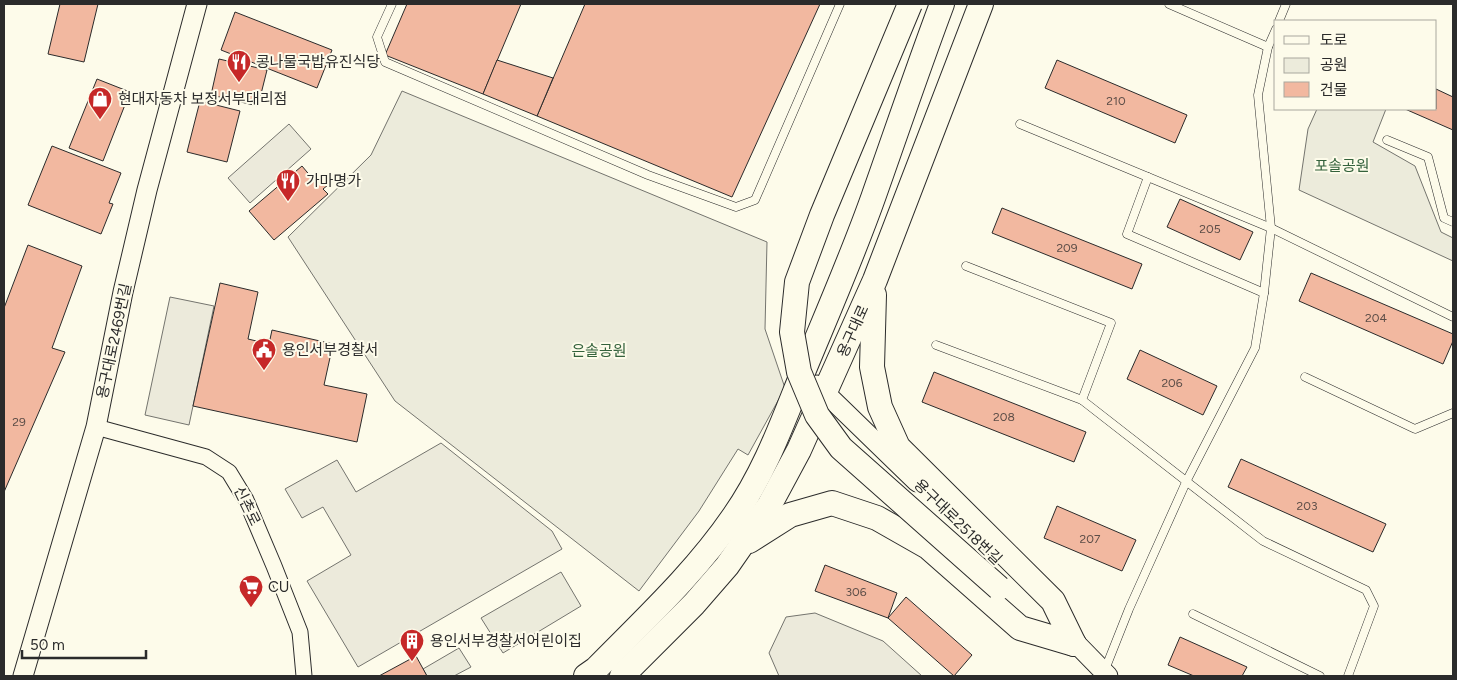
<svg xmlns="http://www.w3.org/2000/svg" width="1457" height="680" font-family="Figtree,'Noto Sans KR',sans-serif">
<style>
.green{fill:#ecebdb;stroke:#74746e}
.parking{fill:#eceadb;stroke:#74746e}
.building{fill:#f2b8a0;stroke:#2b2b2b}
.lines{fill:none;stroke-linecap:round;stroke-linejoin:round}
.service-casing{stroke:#2b2b2b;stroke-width:9}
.minor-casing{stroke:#2b2b2b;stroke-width:17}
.tertiary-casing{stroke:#2b2b2b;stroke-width:21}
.primary-casing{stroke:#2b2b2b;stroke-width:26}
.service{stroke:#fdfbea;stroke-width:8}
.minor{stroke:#fdfbea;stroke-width:15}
.tertiary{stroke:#fdfbea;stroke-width:19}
.primary{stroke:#fdfbea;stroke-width:24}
.primary-bridge-casing{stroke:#2b2b2b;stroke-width:26;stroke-linecap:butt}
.primary-bridge{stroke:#fdfbea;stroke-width:24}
.labels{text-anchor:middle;stroke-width:4;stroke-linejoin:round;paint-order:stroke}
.number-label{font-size:12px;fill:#5d4e48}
.poi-label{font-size:15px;fill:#2b2b2b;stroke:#fdfbea;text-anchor:start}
.park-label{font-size:15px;fill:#34623c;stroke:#fdfbea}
.street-label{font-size:15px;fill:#2b2b2b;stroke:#fdfbea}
</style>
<rect width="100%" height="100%" fill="#fdfbea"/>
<g class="green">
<polygon points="402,91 767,242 765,329 785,388 748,455 738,449 699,511 639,591 395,401 288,237 371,155"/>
<polygon points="1317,109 1386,109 1373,142 1415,166 1441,232 1453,238 1453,261 1299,190 1308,129"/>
<polygon points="561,572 581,606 503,653 481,618"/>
<polygon points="459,648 471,667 454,676 427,676 423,669"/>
</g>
<g class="parking">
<polygon points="289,124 311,149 250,203 228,178"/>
<polygon points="170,297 214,306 189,425 145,415"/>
<polygon points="441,443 552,531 562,549 358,667 307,581 351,555 323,507 302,518 285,489 337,460 356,492"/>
<polygon points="815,613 883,641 922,676 779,676 769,653 786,617"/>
</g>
<g class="building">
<polygon points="60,4 98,4 84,62 48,54"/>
<polygon points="407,4 521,4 483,94 385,55"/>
<polygon points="585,4 820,4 732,197 537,116"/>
<polygon points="235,12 332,50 317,88 221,50"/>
<polygon points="219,59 267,70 258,106 211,95"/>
<polygon points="497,60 553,78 537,116 483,94"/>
<polygon points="1057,60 1187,115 1175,143 1045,88"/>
<polygon points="97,79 130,92 103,161 69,148"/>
<polygon points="1436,89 1453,97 1453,130 1405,109 1436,109"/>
<polygon points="200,101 240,111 227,162 187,152"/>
<polygon points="52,146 121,173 109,203 113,204 101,234 28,205"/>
<polygon points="302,166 317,184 323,179 328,185 323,189 328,194 274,240 249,211"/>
<polygon points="1180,199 1253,232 1240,260 1167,227"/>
<polygon points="1002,208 1142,264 1132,289 992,233"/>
<polygon points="28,245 82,266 52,348 65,352 4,492 4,308"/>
<polygon points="1311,273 1453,334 1453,341 1443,364 1299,301"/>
<polygon points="220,283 258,292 248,339 269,344 272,330 333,344 324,385 367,394 357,442 193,406"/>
<polygon points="1140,350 1217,386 1203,415 1127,379"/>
<polygon points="934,372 1086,432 1074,462 922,402"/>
<polygon points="1241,459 1386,524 1373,552 1228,487"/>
<polygon points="1057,506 1136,540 1122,571 1044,538"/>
<polygon points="825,565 897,593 888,618 815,591"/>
<polygon points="906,597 972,655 954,676 888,618"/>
<polygon points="1180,637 1247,667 1242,676 1194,676 1168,665"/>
<polygon points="416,656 427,676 379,676"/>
</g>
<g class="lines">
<defs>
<g id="service">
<polyline points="392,4 377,37 385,62 648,175 736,207 755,200 840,4"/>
<polyline points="1169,4 1268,47"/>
<polyline points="1279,21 1286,4"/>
<polyline points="1020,124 1271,228 1453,317"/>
<polyline points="1387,140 1428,157 1444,218 1453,222"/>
<polyline points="1148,177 1127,234 1264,293"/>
<polyline points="966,266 1111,323 1082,400 1263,541 1366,590 1374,606 1348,676"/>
<polyline points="936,345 1082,400"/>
<polyline points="1305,377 1415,429 1453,413"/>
<polyline points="1193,614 1320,676"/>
<polyline points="1104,672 1129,609 1187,480 1255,348 1264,293 1271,228 1258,95 1268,47 1276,29"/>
</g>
<polyline id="minor" points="96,427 206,457 229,472 246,500 274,566 300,632 304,676"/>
<g id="tertiary">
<polyline points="817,385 917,482"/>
<polyline points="1066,633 1108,676"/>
<polyline points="23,676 96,427 123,292 147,190 197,4"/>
</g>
<g id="primary">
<polyline points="874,295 872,367 880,407 898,447 1053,601 1074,644"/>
<polyline points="749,541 790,515 832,503 877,518 928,547 1020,628 1074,644"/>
<path d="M586,676L596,669C644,620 695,573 734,516C765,472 783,421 803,372C827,314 852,257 873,198C896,133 918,68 942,4"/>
<polyline points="622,676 694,604 727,566 770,504 799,450 875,280 981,4"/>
</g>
</defs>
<use href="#service" class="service-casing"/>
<use href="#minor" class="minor-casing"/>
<use href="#tertiary" class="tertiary-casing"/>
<use href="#primary" class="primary-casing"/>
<use href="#service" class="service"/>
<use href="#minor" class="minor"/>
<use href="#tertiary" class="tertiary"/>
<use href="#primary" class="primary"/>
<defs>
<polyline id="primary-bridge" points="910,4 822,215 797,282 792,332 799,372 817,415 841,448 999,588"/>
</defs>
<use href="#primary-bridge" class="primary-bridge-casing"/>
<use href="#primary-bridge" class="primary-bridge"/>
</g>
<defs>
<symbol id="restaurant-pin" viewBox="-11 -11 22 30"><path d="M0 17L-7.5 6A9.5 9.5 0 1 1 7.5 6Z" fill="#c62828" stroke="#fdfbea"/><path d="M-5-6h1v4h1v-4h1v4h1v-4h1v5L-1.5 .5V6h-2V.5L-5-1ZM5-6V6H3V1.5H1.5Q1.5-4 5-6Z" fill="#fff"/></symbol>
<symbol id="shop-pin" viewBox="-11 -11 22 30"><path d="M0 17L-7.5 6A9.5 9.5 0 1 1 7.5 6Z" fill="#c62828" stroke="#fdfbea"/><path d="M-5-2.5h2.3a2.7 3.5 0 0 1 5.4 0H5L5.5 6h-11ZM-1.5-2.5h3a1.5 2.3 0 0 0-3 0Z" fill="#fff"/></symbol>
<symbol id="civic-pin" viewBox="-11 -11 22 30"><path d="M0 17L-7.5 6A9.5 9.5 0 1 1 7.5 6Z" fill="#c62828" stroke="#fdfbea"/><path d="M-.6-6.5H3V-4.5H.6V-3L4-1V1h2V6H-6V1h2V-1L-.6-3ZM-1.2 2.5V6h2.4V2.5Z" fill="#fff"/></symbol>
<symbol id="supermarket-pin" viewBox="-11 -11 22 30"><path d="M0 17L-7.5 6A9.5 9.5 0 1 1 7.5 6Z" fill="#c62828" stroke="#fdfbea"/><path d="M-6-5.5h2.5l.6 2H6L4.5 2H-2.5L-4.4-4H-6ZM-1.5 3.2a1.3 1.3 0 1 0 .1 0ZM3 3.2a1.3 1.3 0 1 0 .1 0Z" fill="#fff"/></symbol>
<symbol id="building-pin" viewBox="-11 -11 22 30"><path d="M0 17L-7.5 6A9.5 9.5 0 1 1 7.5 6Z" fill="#c62828" stroke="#fdfbea"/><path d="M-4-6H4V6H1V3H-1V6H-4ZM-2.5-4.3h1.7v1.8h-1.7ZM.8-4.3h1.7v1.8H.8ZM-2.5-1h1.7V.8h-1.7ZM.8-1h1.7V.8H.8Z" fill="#fff"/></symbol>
</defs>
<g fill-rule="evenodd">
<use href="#restaurant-pin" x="225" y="48" width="28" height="38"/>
<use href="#shop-pin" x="86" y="85" width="28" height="38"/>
<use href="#restaurant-pin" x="274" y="167" width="28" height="38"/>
<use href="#civic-pin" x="250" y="336" width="28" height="38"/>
<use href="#supermarket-pin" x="237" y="573" width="28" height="38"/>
<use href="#building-pin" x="398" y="627" width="28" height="38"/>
</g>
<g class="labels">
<g class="number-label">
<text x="1116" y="105">210</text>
<text x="1210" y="233">205</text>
<text x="1067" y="252">209</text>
<text x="1376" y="322">204</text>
<text x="1172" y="387">206</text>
<text x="1004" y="421">208</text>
<text x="19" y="426">29</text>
<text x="1307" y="510">203</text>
<text x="1090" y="543">207</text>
<text x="856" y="596">306</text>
</g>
<g class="poi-label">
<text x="256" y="67">콩나물국밥유진식당</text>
<text x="118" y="104">현대자동차 보정서부대리점</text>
<text x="306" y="186">가마명가</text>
<text x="282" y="355">용인서부경찰서</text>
<text x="268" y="592">CU</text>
<text x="430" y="646">용인서부경찰서어린이집</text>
</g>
<g class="park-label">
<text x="1342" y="171">포솔공원</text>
<text x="599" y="356">은솔공원</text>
</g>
<g class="street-label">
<text transform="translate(853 331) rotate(-66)" y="5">용구대로</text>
<text transform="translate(114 341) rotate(-78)" y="5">용구대로2469번길</text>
<text transform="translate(247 506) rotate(64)" y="5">신촌로</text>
<text transform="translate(958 522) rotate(44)" y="5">용구대로2518번길</text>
</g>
</g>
<rect width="1457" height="680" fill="none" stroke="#2b2b2b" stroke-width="10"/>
<rect x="1274" y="20" width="162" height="90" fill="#fdfbea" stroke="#a9a89e"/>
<rect x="1284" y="36" width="25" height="8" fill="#fdfbea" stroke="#a9a89e"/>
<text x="1320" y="45" font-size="15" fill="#2b2b2b">도로</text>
<rect x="1284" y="58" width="25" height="15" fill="#ecebdb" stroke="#a9a89e"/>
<text x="1320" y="70" font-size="15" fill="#2b2b2b">공원</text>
<rect x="1284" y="82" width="25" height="15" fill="#f2b8a0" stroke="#a9a89e"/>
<text x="1320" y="95" font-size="15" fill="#2b2b2b">건물</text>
<path d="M22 650v8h124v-8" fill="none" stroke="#2b2b2b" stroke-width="2.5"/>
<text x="30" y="650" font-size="15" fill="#2b2b2b" stroke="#fdfbea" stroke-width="4" paint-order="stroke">50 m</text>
</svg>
